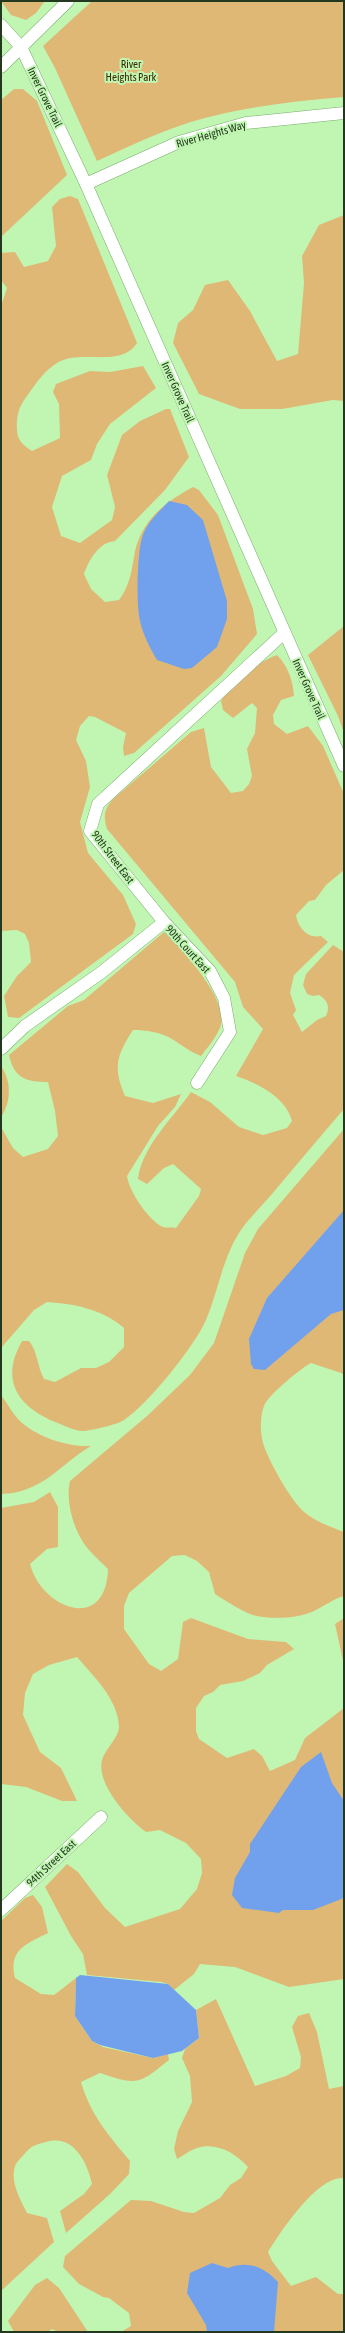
<svg xmlns="http://www.w3.org/2000/svg" width="345" height="2333" font-family="'Asap Condensed',sans-serif">
<style>
.green{fill:#e0b876}
.water{fill:#71a1ec}
.lines{fill:none;stroke-linecap:round;stroke-linejoin:round}
.minor-casing{stroke:#79ac6c;stroke-width:13}
.minor{stroke:#fff;stroke-width:12}
.labels{text-anchor:middle;stroke-width:4;stroke-linejoin:round;paint-order:stroke}
.park-label{font-size:11px;fill:#3b2700;stroke:#c0f6b2}
.street-label{font-size:11px;fill:#23381e;stroke:#c0f6b2}
</style>
<rect width="100%" height="100%" fill="#c0f6b2"/>
<g class="green">
<polygon points="1,1 45,1 36,13 26,20 11,15"/>
<path d="M92,1H344V97C297,101 250,106 205,118C167,128 132,145 97,161L55,68L43,46Z"/>
<polygon points="14,89 23,89 37,101 67,175 1,237 1,100"/>
<path d="M70,196L78,199L137,343C120,369 81,348 57,363C47,369 39,379 32,389C24,400 18,407 17,421C16,438 19,442 32,451L60,438L59,404L53,392L56,384L90,371L110,372L143,366L156,388L110,424L97,444L91,460L62,476L52,507L61,536L80,543L112,520L115,507L107,475L122,435L140,421L166,409H170L189,457L165,490L115,541C99,542 89,560 84,574L91,589L105,602L119,600C130,586 132,569 135,551C143,519 165,502 193,487L199,490L218,515L253,609L257,634L221,676L134,753L124,756L123,747L126,733L95,717L89,716L80,726L76,740L86,761L90,787L80,822L88,853L123,895L136,924L133,934L19,1018L8,1017L4,996L17,976L31,962L29,943L25,934L17,930L1,931V306L7,288L1,280V253L15,252L24,267L48,261L56,246L52,207L60,199Z"/>
<polygon points="344,215 344,401 333,400 282,409 240,409 199,394 173,343 178,323 193,310 205,285 228,280 250,311 277,361 298,354 304,283 302,256 319,225"/>
<polygon points="344,626 344,733 338,716 308,655"/>
<path d="M277,655C288,666 293,681 294,696L281,700L273,715L274,724L287,734L308,726L323,746L344,794V870L326,885L315,900L309,901L296,915C298,927 307,939 321,936L328,942L294,975L290,993L296,1010L293,1015L302,1032L317,1020L326,1016C330,1006 328,1001 319,995L313,996L307,994L303,985L306,974L333,945L344,952V1109C320,1137 296,1165 272,1194C261,1207 248,1219 239,1233C222,1260 218,1292 206,1320C194,1347 148,1404 124,1420C119,1424 90,1431 83,1431C74,1431 64,1425 55,1422C17,1406 0,1380 22,1341H29C38,1352 37,1366 44,1379L55,1382L81,1368H96L109,1362L124,1347V1328C102,1309 75,1304 47,1302L34,1310L1,1348V1127L13,1148L23,1157L48,1149L58,1136L55,1111L48,1082C27,1082 14,1079 9,1055L68,1006L84,1000L164,932C182,950 233,1002 219,1030C215,1039 207,1048 201,1056C190,1052 182,1045 172,1039C160,1032 146,1030 133,1030C116,1056 113,1068 125,1096L153,1103L181,1094L175,1107L158,1126L127,1176C129,1191 148,1220 163,1227C166,1228 172,1227 176,1228L199,1196L201,1189L173,1164L164,1168L147,1184L138,1179C142,1146 173,1118 191,1092L210,1102L239,1127L263,1135L287,1128L292,1121C286,1097 257,1083 236,1076L263,1029L243,1007L235,982L107,829C103,815 104,810 113,799L191,732L204,728L211,767L231,793L243,791L249,784L252,776L247,749L255,733L257,708L252,703L233,718L223,710L221,701C230,684 259,661 277,655Z"/>
<path d="M1,1066C12,1082 11,1102 1,1117Z"/>
<path d="M344,1129V1375L341,1373L311,1363C300,1369 268,1395 264,1406C260,1417 260,1431 263,1443C268,1460 290,1499 303,1511C314,1521 331,1527 344,1532V1596C331,1600 325,1606 314,1611C297,1619 267,1620 250,1614C238,1609 226,1601 215,1594L209,1572L197,1561L185,1555L172,1556L129,1593L124,1606V1629L149,1664L161,1671L178,1659L183,1622L191,1618L248,1639L286,1642L294,1649L267,1665L260,1673L243,1681L220,1685L213,1692L204,1696L196,1708V1731L199,1739L227,1758L254,1749L262,1756L270,1771L295,1760L305,1738L344,1708V1979L289,1987L235,1967L200,1964L194,1974L174,1990L168,1984L161,1982L87,1975L83,1954L71,1936L45,1887L67,1864L78,1872L105,1908L125,1927L180,1909L197,1889L202,1873L201,1859L186,1843L160,1830L146,1832C128,1819 93,1781 103,1757C107,1748 119,1736 119,1727C118,1699 94,1677 77,1657L49,1665L33,1674L25,1693L23,1715L40,1752L61,1768L77,1801H62L26,1787L1,1784V1508L34,1502L50,1492L58,1507V1547L47,1549L30,1564C41,1608 106,1634 108,1569C101,1562 94,1556 88,1549C74,1532 65,1502 70,1481L147,1416L190,1375L214,1343L245,1253L258,1229Z"/>
<path d="M1,1395C8,1404 13,1415 22,1423C40,1438 68,1447 91,1446C60,1464 43,1493 1,1494Z"/>
<polygon points="344,1618 344,1665 335,1624"/>
<path d="M33,1895L42,1907L48,1933C26,1944 8,1950 15,1978L41,1994L54,1995L76,1978L75,2016L92,2041L103,2047L153,2058L168,2054L169,2060C139,2084 138,2086 100,2073L81,2082C90,2114 109,2136 130,2161L129,2174L110,2194L66,2233L60,2211L84,2194L92,2184C87,2161 73,2134 46,2142C38,2144 33,2145 27,2151C24,2155 17,2161 15,2166C10,2182 20,2199 27,2213L47,2218L54,2242L1,2291V1921L25,1898Z"/>
<path d="M216,1999L255,2086L286,2076L300,2068L301,2057L292,2027L298,2016L309,2013L317,2032L329,2089L344,2086V2178C317,2176 282,2230 268,2252L272,2261L291,2286L316,2277L338,2294H344V2332H121L131,2326L129,2313L109,2298L103,2297L79,2284L63,2267L65,2256L131,2200L151,2201L184,2212L194,2213L220,2198L230,2185L241,2178L248,2167C235,2153 217,2142 197,2148C190,2150 183,2156 177,2159L174,2149L178,2131L192,2102L190,2076L182,2058L185,2049L199,2038L196,2010Z"/>
<polygon points="47,2278 59,2288 88,2332 58,2332 52,2329 48,2332 14,2332 8,2321 35,2285"/>
</g>
<g class="water">
<path d="M169,501L187,505L203,520L227,601V619L217,647L192,668L184,669L157,660C150,648 143,635 140,621C136,605 137,554 142,538C146,523 159,512 169,501Z"/>
<polygon points="344,1210 344,1310 331,1314 265,1370 254,1369 251,1364 249,1339 267,1298"/>
<polygon points="321,1752 332,1783 344,1801 344,1898 313,1910 283,1910 279,1913 242,1908 232,1895 235,1878 250,1852 250,1844 301,1767"/>
<polygon points="80,1975 168,1984 196,2010 199,2038 182,2051 153,2058 100,2045 92,2041 75,2016 76,1978"/>
<path d="M212,2263L228,2268C248,2260 264,2267 278,2282L274,2332H207L206,2325L187,2293L190,2273Z"/>
</g>
<g class="lines">
<defs>
<g id="minor">
<polyline points="1,25 21,47 86,184 344,766"/>
<polyline points="1,67 68,1"/>
<polyline points="86,184 179,142 246,123 344,113"/>
<polyline points="1,1049 25,1026 102,972 164,922"/>
<polyline points="197,1083 230,1032 224,998 210,971 164,922 90,831 98,804 284,633"/>
<polyline points="1,1910 101,1817"/>
</g>
</defs>
<use href="#minor" class="minor-casing"/>
<use href="#minor" class="minor"/>
</g>
<g class="labels">
<g class="park-label">
<text x="131" y="68">River<tspan x="131" dy="13">Heights Park</tspan></text>
</g>
<g class="street-label">
<text transform="translate(45 97) rotate(64)" y="4">Inver Grove Trail</text>
<text transform="translate(211 134) rotate(-16)" y="4">River Heights Way</text>
<text transform="translate(178 392) rotate(66)" y="4">Inver Grove Trail</text>
<text transform="translate(309 689) rotate(66)" y="4">Inver Grove Trail</text>
<text transform="translate(113 857) rotate(53)" y="4">90th Street East</text>
<text transform="translate(188 949) rotate(48)" y="4">90th Court East</text>
<text transform="translate(51 1863) rotate(-43)" y="4">94th Street East</text>
</g>
</g>
<rect width="345" height="2333" fill="none" stroke="#23381e" stroke-width="4"/>
</svg>
